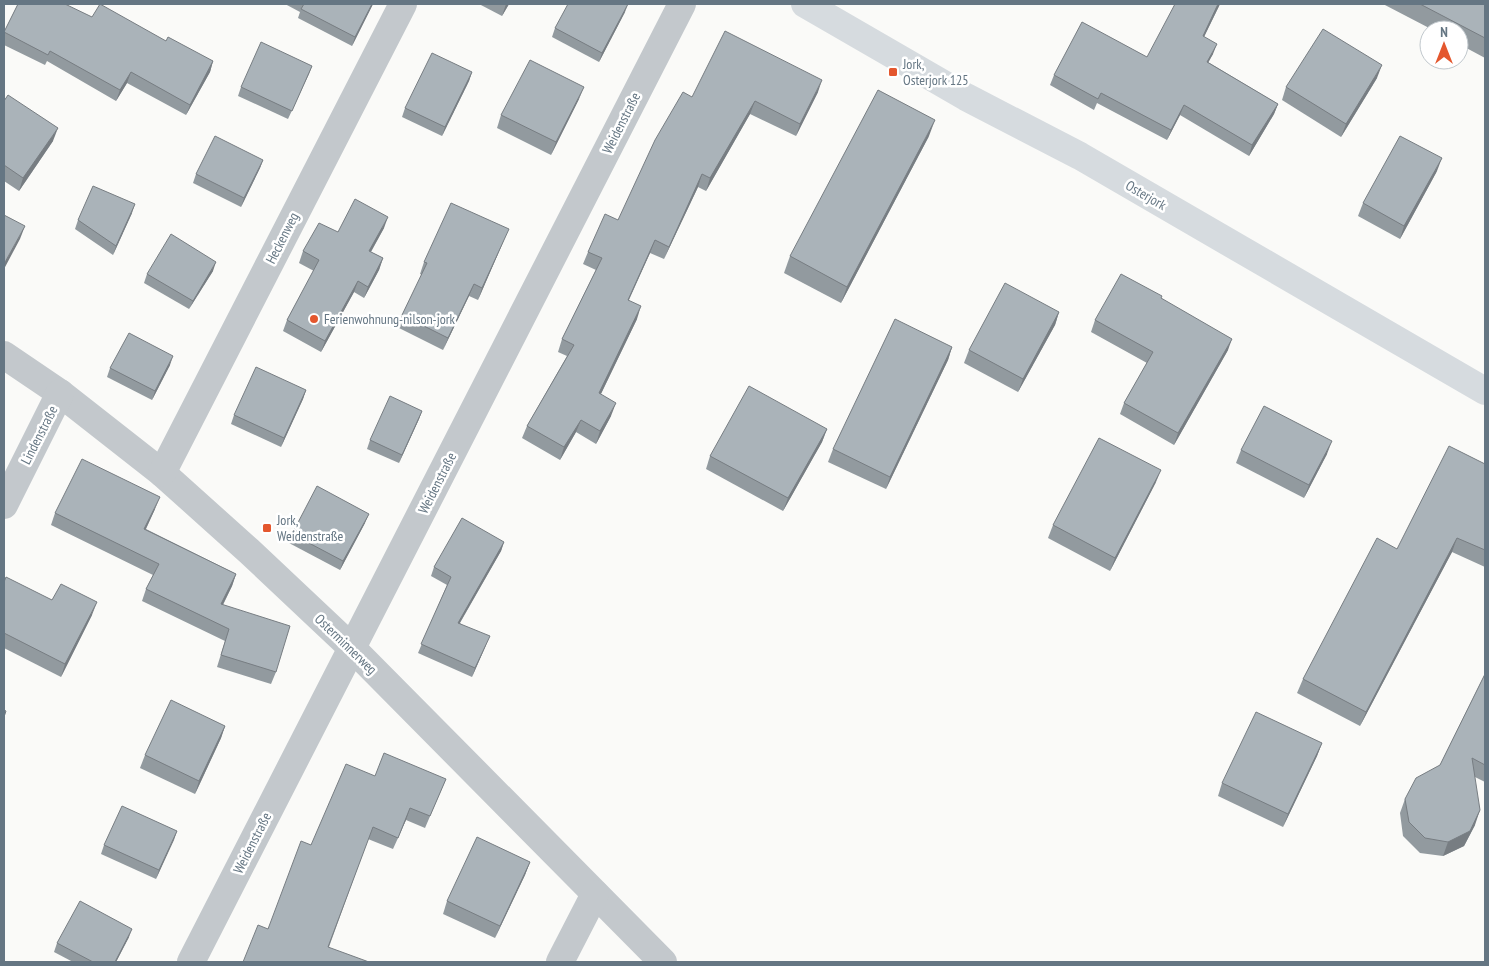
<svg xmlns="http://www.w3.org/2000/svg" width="1489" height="966" font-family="'PT Sans Narrow',sans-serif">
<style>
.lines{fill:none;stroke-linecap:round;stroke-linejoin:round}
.street{stroke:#c3c8cc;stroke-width:28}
.secondary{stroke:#d6dbdf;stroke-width:28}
.wall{fill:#929a9f}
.shaded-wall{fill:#777d82}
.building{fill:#aab3b9;stroke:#777d82}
.poi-dot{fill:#e4572e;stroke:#fff;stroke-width:2}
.labels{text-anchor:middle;stroke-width:5;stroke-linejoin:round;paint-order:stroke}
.poi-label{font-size:14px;fill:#657683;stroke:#fff;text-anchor:start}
.street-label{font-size:14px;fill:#657683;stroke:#fff}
</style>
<rect width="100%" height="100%" fill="#fafaf8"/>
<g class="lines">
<g class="street">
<polyline points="4,355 60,393 162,473 249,551 352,648 663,962"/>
<polyline points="162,473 403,4"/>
<polyline points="4,505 60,393"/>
<polyline points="191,962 682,4"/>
<polyline points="560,962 595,894"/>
</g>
<polyline class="secondary" points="805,4 966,97 1080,156 1485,391"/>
</g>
<g class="wall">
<polygon points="18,4 92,17 166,41 213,61 210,72 186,115 127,83 116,101 47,61 45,65 4,45 4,33"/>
<polygon points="285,4 373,4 352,46 298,18 300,12"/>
<polygon points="479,4 509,4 502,16"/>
<polygon points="1220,4 1204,37 1213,54 1208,62 1278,104 1274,114 1249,156 1180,115 1167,140 1097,103 1094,110 1050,85 1054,75 1147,57"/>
<polygon points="1383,4 1485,4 1485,58 1459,44 1459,30 1433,30"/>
<polygon points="625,12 599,62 552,37 555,28"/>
<polygon points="312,66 309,74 288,119 238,96 241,87"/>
<polygon points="472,72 469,81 442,136 402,117 405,108"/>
<polygon points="1377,78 1341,137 1282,100 1286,87"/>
<polygon points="818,92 796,136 750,114 706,191 698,187 664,259 650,253 629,300 637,319 601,394 611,416 596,444 576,432 560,460 522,438 527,426 567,356 558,352 562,339 596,270 583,264 588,252 618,220 692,97"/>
<polygon points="579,99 551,155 497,128 501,115"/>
<polygon points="4,101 53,141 19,191 4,181"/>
<polygon points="929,136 841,303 784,273 790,256"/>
<polygon points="263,160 260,168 241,207 193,183 196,174"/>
<polygon points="1437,171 1400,239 1358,216 1363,203"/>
<polygon points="132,213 113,255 75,229 78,220"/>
<polygon points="384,228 371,252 383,258 379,270 364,298 354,292 321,352 283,331 287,320 314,271 299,263 303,251 338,232"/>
<polygon points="504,240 478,300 469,296 443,350 397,327 402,315 422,275 420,274 424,262"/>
<polygon points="213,271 189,309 144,283 147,274"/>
<polygon points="1161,298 1228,350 1174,445 1120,414 1124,403 1147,363 1091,332 1095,320"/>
<polygon points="1059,312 1055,325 1018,392 964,363 969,350"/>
<polygon points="952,347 948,360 886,489 828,462 833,449"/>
<polygon points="170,365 152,400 107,377 110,368"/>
<polygon points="306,390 303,399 281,447 231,424 234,415"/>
<polygon points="422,411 419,419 399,463 367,449 370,440"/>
<polygon points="827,429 822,442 783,511 706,469 710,456"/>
<polygon points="1241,450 1327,454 1304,498 1236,463"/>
<polygon points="1485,464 1485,567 1452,552 1360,726 1297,693 1303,679 1397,549"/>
<polygon points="1156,482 1110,571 1048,538 1053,525"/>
<polygon points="155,509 146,529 236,574 232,586 223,605 276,672 271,684 217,667 225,641 142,601 146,589 153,575 51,525 55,513"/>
<polygon points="365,523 340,570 289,543 292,534"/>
<polygon points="504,542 501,551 460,623 486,645 472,677 418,653 447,585 431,576 434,567"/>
<polygon points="4,582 92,615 61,677 4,648"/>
<polygon points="1485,674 1485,782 1475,777 1475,825 1464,846 1443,856 1420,853 1403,836 1400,813 1405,799 1440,765"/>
<polygon points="225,726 221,738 195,794 140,768 145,755"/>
<polygon points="1322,743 1317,756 1283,827 1218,796 1222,783"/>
<polygon points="375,776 446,779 425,828 406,820 393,849 368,839 329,947 268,929 311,845"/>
<polygon points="177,831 156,879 101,854 104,845"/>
<polygon points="530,862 525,875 495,938 443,914 447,901"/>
<polygon points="129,937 116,962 73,962 54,952 57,943"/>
</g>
<g class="shaded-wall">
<polygon points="372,4 373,4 352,46 355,37"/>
<polygon points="506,4 509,4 502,16"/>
<polygon points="628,4 625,12 599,62 602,53"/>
<polygon points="1218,4 1220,4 1199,47 1203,36"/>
<polygon points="1217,44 1213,54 1203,72 1207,62"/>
<polygon points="213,61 210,72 186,115 190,105"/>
<polygon points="1382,65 1377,78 1341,137 1346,124"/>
<polygon points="131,72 127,83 116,101 120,90"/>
<polygon points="472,72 469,81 442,136 445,127"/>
<polygon points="822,80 818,92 796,136 800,124"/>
<polygon points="584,87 579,99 551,155 556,142"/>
<polygon points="755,101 750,114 706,191 710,178"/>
<polygon points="1278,104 1274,114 1249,156 1252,145"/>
<polygon points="1184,105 1180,115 1167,140 1171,130"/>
<polygon points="935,120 929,136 841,303 847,287"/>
<polygon points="58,128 53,141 19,191 23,178"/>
<polygon points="1442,158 1437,171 1400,239 1404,226"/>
<polygon points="263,160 260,168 241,207 244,198"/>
<polygon points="702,174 698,187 664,259 669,247"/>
<polygon points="135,204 132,213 113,255 116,246"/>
<polygon points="388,217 384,228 365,262 369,251"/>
<polygon points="25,226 20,239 4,269 4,264"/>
<polygon points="509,229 504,240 478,300 482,288"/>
<polygon points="655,240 650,253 623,312 628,300"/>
<polygon points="383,258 379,270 364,298 368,287"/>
<polygon points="216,262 213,271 189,309 193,301"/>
<polygon points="358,281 354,292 321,352 325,341"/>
<polygon points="474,284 469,296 443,350 448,338"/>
<polygon points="641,306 637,319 595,406 599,393"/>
<polygon points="1059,312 1055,325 1018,392 1023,379"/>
<polygon points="1232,339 1228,350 1174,445 1178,433"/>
<polygon points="952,347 948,360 886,489 890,477"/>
<polygon points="173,356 170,365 152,400 155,391"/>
<polygon points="306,390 303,399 281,447 284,438"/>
<polygon points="616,403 611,416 596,444 600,431"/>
<polygon points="422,411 419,419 399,463 402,455"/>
<polygon points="581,420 576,432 560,460 564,447"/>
<polygon points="827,429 822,442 783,511 788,498"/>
<polygon points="1332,441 1327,454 1304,498 1309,485"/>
<polygon points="1161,470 1156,482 1110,571 1115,558"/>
<polygon points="160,497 155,509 140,541 144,529"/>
<polygon points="369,514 365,523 340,570 343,561"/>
<polygon points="1457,538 1452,552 1360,726 1366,712"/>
<polygon points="504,542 501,551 455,631 458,623"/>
<polygon points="236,574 232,586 217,616 221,604"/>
<polygon points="97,602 92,615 61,677 65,664"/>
<polygon points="490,636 486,645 472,677 475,668"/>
<polygon points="225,726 221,738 195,794 199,781"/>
<polygon points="1322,743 1317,756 1283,827 1288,814"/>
<polygon points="410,808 406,820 393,849 398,838"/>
<polygon points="1480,810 1475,825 1464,846 1443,856 1448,842"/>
<polygon points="177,831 174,840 156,879 159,870"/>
<polygon points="530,862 525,875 495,938 500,926"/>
<polygon points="132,929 129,937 116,962 115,962"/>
</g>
<g class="building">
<polygon points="18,4 65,4 92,17 100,4 166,41 168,37 213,61 190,105 131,72 120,90 50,51 48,55 4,32"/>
<polygon points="304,4 372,4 355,37 301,9"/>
<polygon points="568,4 628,4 602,53 555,28"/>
<polygon points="1175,4 1218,4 1203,36 1217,44 1207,62 1278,104 1252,145 1184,105 1171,130 1101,93 1098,99 1054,75 1082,22 1147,57"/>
<polygon points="1420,4 1485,4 1485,38"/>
<polygon points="1323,29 1382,65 1346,124 1286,87"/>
<polygon points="725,31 822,80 800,124 755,101 710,178 702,174 669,247 655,240 628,300 641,306 599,393 616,403 600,431 581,420 564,447 527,426 574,345 562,339 602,258 588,252 605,214 618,220 655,140 683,92 692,97"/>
<polygon points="261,42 312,66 292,111 241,87"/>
<polygon points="432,53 472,72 445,127 405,108"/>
<polygon points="530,60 584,87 556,142 501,115"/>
<polygon points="878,90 935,120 847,287 790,256"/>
<polygon points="8,95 58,128 23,178 4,165 4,101"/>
<polygon points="215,136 263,160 244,198 196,174"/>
<polygon points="1400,136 1442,158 1404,226 1363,203"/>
<polygon points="93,186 135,204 116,246 78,220"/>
<polygon points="355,199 388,217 369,251 383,258 368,287 358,281 325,341 287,320 319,260 303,251 319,223 338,232"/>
<polygon points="451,203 509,229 482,288 474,284 448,338 402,315 427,263 424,262"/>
<polygon points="4,215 25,226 4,264"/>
<polygon points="171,234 216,262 193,301 147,274"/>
<polygon points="1121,274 1162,296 1161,298 1232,339 1178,433 1124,403 1153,352 1095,320"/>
<polygon points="1005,283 1059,312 1023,379 969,350"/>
<polygon points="895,319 952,347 890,477 833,449"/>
<polygon points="129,333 173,356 155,391 110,368"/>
<polygon points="256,367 306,390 284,438 234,415"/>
<polygon points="749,386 827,429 788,498 710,456"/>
<polygon points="390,396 422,411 402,455 370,440"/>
<polygon points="1264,406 1332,441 1309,485 1241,450"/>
<polygon points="1099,438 1161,470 1115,558 1053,525"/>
<polygon points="1449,446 1485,464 1485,550 1457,538 1366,712 1303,679 1377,538 1397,549"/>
<polygon points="82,459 160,497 144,529 236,574 221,604 290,626 276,672 221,655 229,629 146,589 159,564 55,513"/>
<polygon points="317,486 369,514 343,561 292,534"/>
<polygon points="462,518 504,542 458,623 490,636 475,668 421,644 451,577 434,567"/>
<polygon points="6,577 52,600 61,584 97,602 65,664 4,633 4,582"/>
<polygon points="1485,674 1485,765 1472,758 1480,810 1470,831 1448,842 1425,838 1409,822 1405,799 1416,778 1440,765"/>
<polygon points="171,700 225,726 199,781 145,755"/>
<polygon points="4,710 6,711 4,717"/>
<polygon points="1256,712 1322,743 1288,814 1222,783"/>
<polygon points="384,753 446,779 430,816 410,808 398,838 373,827 328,947 369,962 243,962 258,925 268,929 301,841 311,845 346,764 375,776"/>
<polygon points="122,806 177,831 159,870 104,845"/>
<polygon points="477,837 530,862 500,926 447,901"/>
<polygon points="80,901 132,929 115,962 93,962 57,943"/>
</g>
<g class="poi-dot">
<rect x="888" y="67" width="10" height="10" rx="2.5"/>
<circle cx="314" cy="319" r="5"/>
<rect x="262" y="523" width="10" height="10" rx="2.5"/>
</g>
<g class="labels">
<g class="poi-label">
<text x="903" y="69">Jork,<tspan x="903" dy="16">Osterjork 125</tspan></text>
<text x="324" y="324">Ferienwohnung-nilson-jork</text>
<text x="277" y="525">Jork,<tspan x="277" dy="16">Weidenstraße</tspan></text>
</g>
<g class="street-label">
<text transform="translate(621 123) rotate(-63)" y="5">Weidenstraße</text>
<text transform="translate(1146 195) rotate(30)" y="5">Osterjork</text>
<text transform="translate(282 238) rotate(-63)" y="5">Heckenweg</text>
<text transform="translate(39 435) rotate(-63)" y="5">Lindenstraße</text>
<text transform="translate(437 483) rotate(-63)" y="5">Weidenstraße</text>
<text transform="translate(346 644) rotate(44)" y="5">Osterminnerweg</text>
<text transform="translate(252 843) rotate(-63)" y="5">Weidenstraße</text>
</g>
</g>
<rect width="1489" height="966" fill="none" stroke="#657683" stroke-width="10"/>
<g transform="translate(1444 45)"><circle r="24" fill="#ffffff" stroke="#c1c8cd"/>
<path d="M0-4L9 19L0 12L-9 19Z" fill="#e4572e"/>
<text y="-8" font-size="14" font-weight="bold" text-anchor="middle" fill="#657683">N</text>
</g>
</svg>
